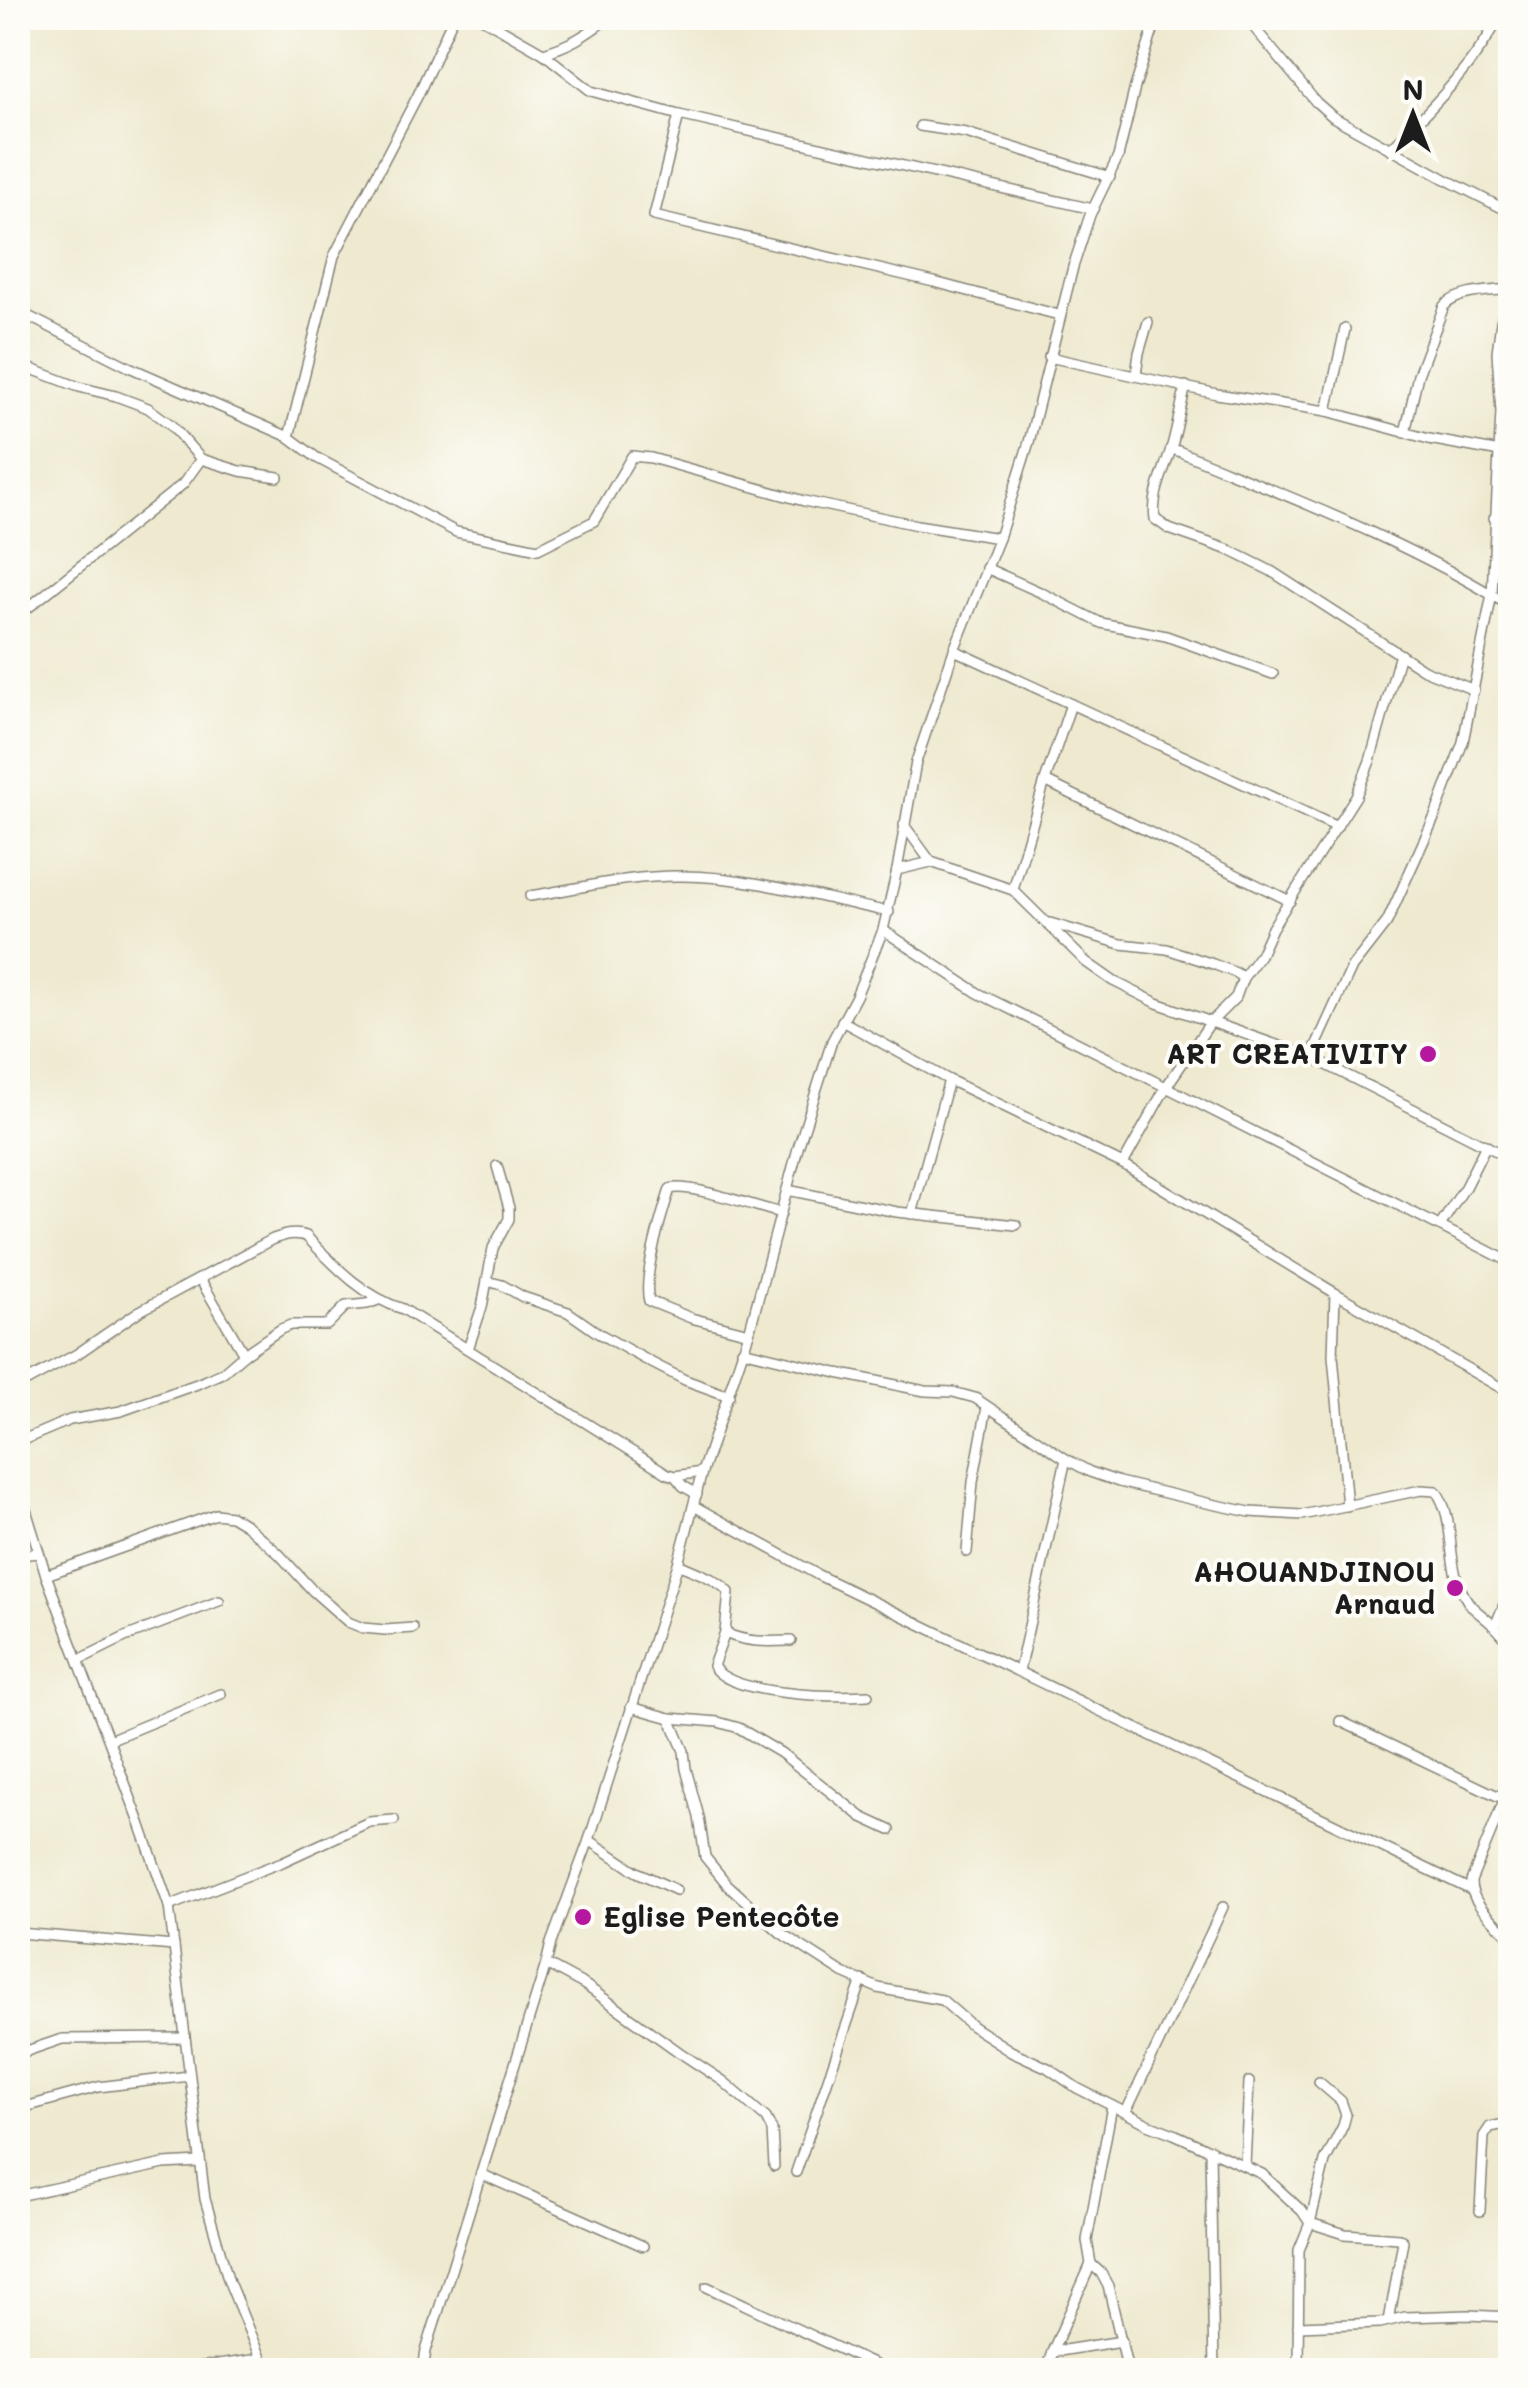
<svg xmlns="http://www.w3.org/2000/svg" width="1528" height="2388" font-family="Mali,sans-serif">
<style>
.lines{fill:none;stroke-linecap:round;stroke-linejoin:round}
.street-casing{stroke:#858276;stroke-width:12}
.street{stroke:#fff;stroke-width:9}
.poi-dot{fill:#b5179e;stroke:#fdfcf7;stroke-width:4}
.labels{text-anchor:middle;stroke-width:8;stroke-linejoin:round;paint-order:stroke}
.poi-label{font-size:28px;font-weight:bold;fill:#1c1c1c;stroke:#fdfcf7;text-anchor:end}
</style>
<rect width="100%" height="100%" fill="#fdfcf7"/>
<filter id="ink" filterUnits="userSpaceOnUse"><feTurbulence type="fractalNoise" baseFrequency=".01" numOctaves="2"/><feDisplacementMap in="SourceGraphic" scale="20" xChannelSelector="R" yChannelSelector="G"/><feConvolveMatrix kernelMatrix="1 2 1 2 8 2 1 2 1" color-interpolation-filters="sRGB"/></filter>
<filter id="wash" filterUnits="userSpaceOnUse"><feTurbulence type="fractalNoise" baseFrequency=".0048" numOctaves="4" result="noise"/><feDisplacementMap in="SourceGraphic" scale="40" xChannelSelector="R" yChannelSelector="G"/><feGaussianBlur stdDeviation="2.25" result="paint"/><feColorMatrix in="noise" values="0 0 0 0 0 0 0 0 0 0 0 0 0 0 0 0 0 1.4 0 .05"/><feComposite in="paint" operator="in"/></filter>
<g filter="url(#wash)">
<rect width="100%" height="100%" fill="#eee9cf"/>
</g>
<g filter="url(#ink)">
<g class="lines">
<defs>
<g id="street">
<polyline points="482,18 543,53 591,91 679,115 1093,209"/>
<polyline points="1247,18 1256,30 1316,102 1333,117 1445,179 1510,212"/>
<path d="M543,53C569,46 586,35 608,18"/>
<polyline points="679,115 654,216 934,282 1055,314"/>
<polyline points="920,126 966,133 1110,177"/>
<path d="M1390,149C1428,113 1475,64 1499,18"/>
<polyline points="18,311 129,367 289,437 317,458 456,532 538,549 594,521 632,456 651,458 804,501 917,525 999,538"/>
<polyline points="1049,357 1217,394 1327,411 1429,439 1500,452"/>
<polyline points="18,364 79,387 116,396 148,408 170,424 201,459 240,471 278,477"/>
<polyline points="1136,375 1139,353 1148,322"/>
<path d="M1186,386C1181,405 1178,423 1173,442C1167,466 1151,493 1155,519L1169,529L1229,550L1271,571L1424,670L1474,690"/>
<polyline points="1327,411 1345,329"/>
<path d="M1405,433L1418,375L1444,306C1460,290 1490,292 1510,289"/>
<polyline points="289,437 334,256 418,95 453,18"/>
<path d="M1171,448C1286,496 1405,540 1510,606"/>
<polyline points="1494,518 1510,538"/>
<polyline points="986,568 1042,593 1101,623 1166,636 1273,674"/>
<polyline points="18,616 183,484 201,459"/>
<polyline points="954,650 1337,827"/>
<polyline points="1045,781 1290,901"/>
<polyline points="904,825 931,862"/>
<polyline points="897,870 931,862 1013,890 1086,962 1113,981 1157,1003 1311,1057 1510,1158"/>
<polyline points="1013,890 1045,781 1071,704"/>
<path d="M530,896C581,888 632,875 683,876C750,876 823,899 889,912"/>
<polyline points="1050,923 1121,944 1167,949 1213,964 1236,973 1243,978"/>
<polyline points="883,930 978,993 1166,1087 1210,1023 1236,997 1243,978 1260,955 1272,928 1356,796 1370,761 1400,654"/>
<polyline points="842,1021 949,1080 1123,1164 1335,1293 1510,1393"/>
<polyline points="1311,1057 1352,967 1387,922 1435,816 1463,742 1492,594 1501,412 1497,352 1501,322 1510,293"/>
<polyline points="1123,1164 1166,1087 1510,1262"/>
<polyline points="787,1190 897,1212 1016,1225"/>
<polyline points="912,1214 949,1080"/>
<polyline points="1440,1226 1465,1187 1486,1145"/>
<polyline points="200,1279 244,1354 281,1329 291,1325 327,1325 346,1306 367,1304 378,1300"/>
<polyline points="487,1281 493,1248 509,1219 509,1208 497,1166"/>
<polyline points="1335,1293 1333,1356 1347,1506"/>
<path d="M749,1333L691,1318L649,1301C642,1277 662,1214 670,1189C689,1183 757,1207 781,1213"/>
<polyline points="468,1349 482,1307 487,1281 502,1285 523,1297 568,1312 598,1333 650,1362 685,1380 729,1396"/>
<path d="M742,1350L837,1373L925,1391L953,1392L975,1398L1066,1459L1090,1472L1119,1482L1207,1503L1250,1512L1302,1515L1421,1490L1436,1491C1455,1517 1447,1556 1459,1585C1471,1612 1477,1609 1495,1627C1501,1632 1506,1640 1510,1646"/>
<path d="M18,1386L77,1354L138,1312L273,1239C285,1235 294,1232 306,1236C335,1266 362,1296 403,1309L668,1474L675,1476L702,1472"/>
<polyline points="18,1442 70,1420 121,1411 197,1384 222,1373 244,1354"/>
<polyline points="675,1476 683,1486 697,1494"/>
<polyline points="18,1484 46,1575 140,1823 169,1906 205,2199 229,2282 265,2370"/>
<polyline points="694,1506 818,1575 1471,1890"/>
<polyline points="967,1552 973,1482 987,1407"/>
<polyline points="18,1555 39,1553"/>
<path d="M678,1564C695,1572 716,1578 729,1592L725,1633L713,1666C730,1696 836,1697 868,1695"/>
<polyline points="46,1575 216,1514 231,1516 246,1525 279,1554 313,1591 348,1622 363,1628 385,1630 413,1628"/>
<polyline points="1495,1626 1510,1590"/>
<path d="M725,1633C747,1643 767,1642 791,1641"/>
<polyline points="79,1660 125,1637 219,1601"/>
<polyline points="1019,1671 1066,1459"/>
<polyline points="631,1707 670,1718 718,1722 739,1728 781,1753 862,1817 890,1830"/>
<polyline points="670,1718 684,1751 686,1769 699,1817 705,1857 727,1884 781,1933 843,1973 878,1988 942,2000 972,2026 1011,2051 1048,2068 1077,2088 1148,2124 1174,2134 1262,2174 1302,2211 1310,2223 1299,2250 1298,2370"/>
<polyline points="1340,1721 1504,1799"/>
<polyline points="109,1740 221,1694"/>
<path d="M1510,1786L1471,1881C1470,1904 1495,1921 1510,1937"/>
<polyline points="589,1840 637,1872 676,1890"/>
<polyline points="169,1906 282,1862 369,1822 394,1820"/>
<polyline points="18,1933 174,1946"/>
<polyline points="546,1964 585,1985 679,2052 723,2081 766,2118 772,2130 774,2166"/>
<polyline points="18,2054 62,2039 184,2038"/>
<polyline points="1319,2082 1341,2101 1346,2115 1343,2126 1325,2161 1310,2223 1345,2234 1399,2238 1403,2241 1389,2321"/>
<polyline points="1112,2106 1087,2240 1091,2264 1101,2273 1108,2286 1128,2370"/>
<polyline points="18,2109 98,2087 189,2076"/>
<polyline points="1126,2112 1223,1907"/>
<polyline points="1210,2149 1214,2370"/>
<polyline points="1245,2165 1249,2082"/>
<polyline points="796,2172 862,1980"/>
<polyline points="481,2174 643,2246"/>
<polyline points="18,2196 164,2164 200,2162"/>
<polyline points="1480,2211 1484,2136 1490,2127 1510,2123"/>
<polyline points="707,2287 885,2370"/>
<polyline points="1298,2326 1380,2323 1405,2317 1468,2315 1510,2317"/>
<polyline points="1052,2352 1122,2341"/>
<polyline points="185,2370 258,2359"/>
<polyline points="423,2370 426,2351 546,1964 551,1943 589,1840 678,1564 702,1472 749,1333 798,1148 832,1041 856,996 883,930 897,870 916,762 954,650 999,538 1029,442 1073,267 1090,215 1118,157 1135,87 1157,18"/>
<polyline points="1046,2370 1052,2352 1091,2264"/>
</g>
</defs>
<use href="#street" class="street-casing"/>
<use href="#street" class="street"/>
</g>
</g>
<g class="poi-dot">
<circle cx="1428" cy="1054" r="10"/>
<circle cx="1455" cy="1588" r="10"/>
<circle cx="583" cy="1917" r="10"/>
</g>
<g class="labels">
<g class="poi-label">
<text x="1408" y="1064">ART CREATIVITY</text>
<text x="1435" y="1582">AHOUANDJINOU<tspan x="1435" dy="32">Arnaud</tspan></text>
<text x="603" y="1927" text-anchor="start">Eglise Pentecôte</text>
</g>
</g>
<rect width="1528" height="2388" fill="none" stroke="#fdfcf7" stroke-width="60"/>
<g transform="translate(1413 115)" stroke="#fdfcf7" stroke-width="8" paint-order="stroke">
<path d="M0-8L18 38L0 25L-18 38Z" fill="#1c1c1c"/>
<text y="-15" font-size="28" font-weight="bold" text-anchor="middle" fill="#1c1c1c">N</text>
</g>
</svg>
